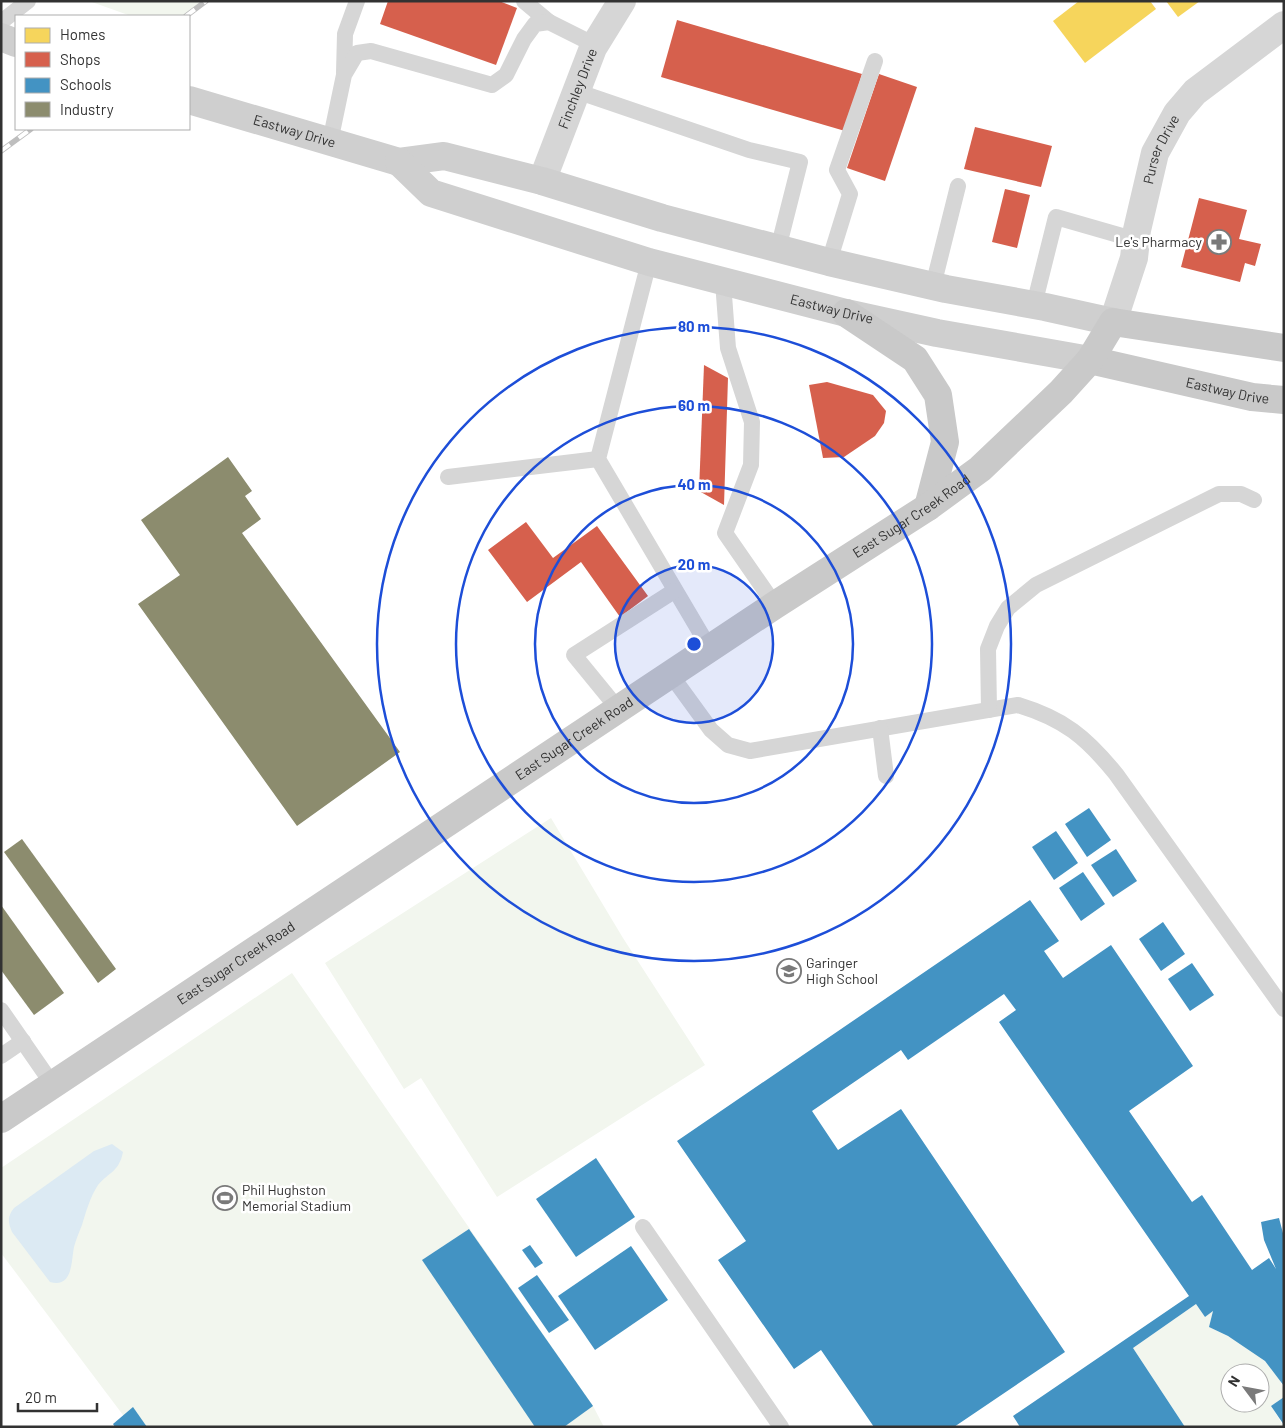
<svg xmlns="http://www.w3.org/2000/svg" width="1285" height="1428" font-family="Barlow,sans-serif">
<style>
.green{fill:#f2f6ee;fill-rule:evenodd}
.water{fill:#dceaf3}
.homes{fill:#f6d55c}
.shops{fill:#d6604d}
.schools{fill:#4393c3}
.industry{fill:#8c8c6e}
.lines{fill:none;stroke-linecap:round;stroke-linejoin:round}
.lane{stroke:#d6d6d6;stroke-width:16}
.street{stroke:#d6d6d6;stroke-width:28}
.secondary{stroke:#cfcfcf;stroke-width:28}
.primary{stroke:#c9c9c9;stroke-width:28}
.rail-casing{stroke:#bebebe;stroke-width:5.5}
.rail{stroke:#fff;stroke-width:4;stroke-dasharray:11;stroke-linecap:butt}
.ring{fill:none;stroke:#1d4ed8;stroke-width:2.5}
.labels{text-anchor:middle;stroke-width:5;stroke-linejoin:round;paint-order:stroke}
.street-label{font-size:14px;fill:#323232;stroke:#fff}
.poi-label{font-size:14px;fill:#323232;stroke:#fff;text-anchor:start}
.centre{fill:#1d4ed8;stroke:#fff;stroke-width:2.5}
.ring-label{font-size:15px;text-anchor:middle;font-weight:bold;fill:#1d4ed8;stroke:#fff;stroke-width:5;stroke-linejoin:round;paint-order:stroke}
</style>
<rect width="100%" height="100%" fill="#fff"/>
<g class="green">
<polygon points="89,1 205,1 184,16 131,16"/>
<polygon points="551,818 623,938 705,1065 497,1197 421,1078 404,1089 325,963"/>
<polygon points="292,973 593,1406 604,1427 132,1427 1,1253 1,1168"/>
<path d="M1196,1304L1205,1317L1213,1311L1209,1327C1235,1339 1284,1364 1284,1397L1271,1406L1284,1427H1185L1133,1348ZM1230,1373H1260V1403H1230Z"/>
</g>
<path class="water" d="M112,1144L123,1152C119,1172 109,1172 98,1185C90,1197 86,1212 82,1225C79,1232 76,1240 74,1247C71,1262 73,1288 50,1282L12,1232C8,1222 7,1217 14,1208L94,1151Z"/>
<g class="homes">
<polygon points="1079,1 1150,1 1156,9 1085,63 1053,21"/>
<polygon points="1166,1 1200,1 1178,17"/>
</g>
<g class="shops">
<polygon points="388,1 499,1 517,8 496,65 380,24"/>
<polygon points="677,20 862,74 845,131 661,77"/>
<polygon points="879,74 917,87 885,181 847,168"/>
<polygon points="975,127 1052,146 1041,187 964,169"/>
<polygon points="1005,189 1030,195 1017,248 992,242"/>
<polygon points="1199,198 1247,210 1239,239 1261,244 1255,266 1245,263 1240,282 1181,267"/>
<polygon points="704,365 728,378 724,505 699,491"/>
<polygon points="827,382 873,395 886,411 884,423 875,436 844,457 823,458 809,385"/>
<polygon points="526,522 553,558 597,526 648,596 620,617 581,562 527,602 488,550"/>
</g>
<g class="schools">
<polygon points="1089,808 1111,840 1087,857 1065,824"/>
<polygon points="1056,831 1078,863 1054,880 1032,847"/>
<polygon points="1116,849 1137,881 1113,897 1091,865"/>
<polygon points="1083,872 1105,904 1081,921 1059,888"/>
<polygon points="1030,900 1059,941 1044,951 1063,978 1111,945 1193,1066 1129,1111 1192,1202 1202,1195 1252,1270 1269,1258 1276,1269 1264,1240 1261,1222 1279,1218 1284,1237 1284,1386 1265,1361 1228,1336 1209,1327 1213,1311 1205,1317 1196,1304 1133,1348 1185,1427 1020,1427 1013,1416 1189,1296 999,1022 1016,1010 1004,994 908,1060 901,1050 812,1111 838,1150 901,1109 1065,1352 954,1427 874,1427 821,1350 794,1369 718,1260 746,1241 677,1141"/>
<polygon points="1163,922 1185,954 1161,971 1139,939"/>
<polygon points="1192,963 1214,995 1190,1011 1168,979"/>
<polygon points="596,1158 635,1217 576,1257 536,1199"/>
<polygon points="469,1229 593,1406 564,1427 535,1427 422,1260"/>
<polygon points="530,1245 543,1263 535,1268 522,1250"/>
<polygon points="631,1246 668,1300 595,1350 558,1296"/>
<polygon points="537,1275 569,1320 549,1333 518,1288"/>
<polygon points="1284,1397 1284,1425 1271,1406"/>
<polygon points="133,1407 147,1427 115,1427 113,1424"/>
</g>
<g class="industry">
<polygon points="228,457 252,491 245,496 261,519 242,533 400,752 297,826 138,604 180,575 141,520"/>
<polygon points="22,839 116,969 98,983 4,852"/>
<polygon points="1,905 64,993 34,1015 1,970"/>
</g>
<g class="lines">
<g class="lane">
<polyline points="524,1 549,22"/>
<polyline points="1,22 28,1"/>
<polyline points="344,73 345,34 357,1"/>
<polyline points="576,91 749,150 800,162 778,249"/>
<polyline points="330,142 344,75 357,53 371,51 492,85 506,75 524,39 535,24 549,22 595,45"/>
<polyline points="649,262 598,459 710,649"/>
<polyline points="829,262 850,194 837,170 875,61"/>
<polyline points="723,282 728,348 752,422 751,465 725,533 775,605"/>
<polyline points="933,286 958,186"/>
<polyline points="1034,305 1056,217 1136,240"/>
<polyline points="448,477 598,459"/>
<path d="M671,675L711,730L728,745L750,751L1018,705C1064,719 1086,737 1116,774L1284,1009"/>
<polyline points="619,710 574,655 674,591"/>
<polyline points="989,710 988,649 997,626 1008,608 1036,585 1219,494 1241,494 1254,500"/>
<polyline points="880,728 886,776"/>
<polyline points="1,1010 53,1085"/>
<polyline points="1,1056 23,1041"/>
<polyline points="643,1227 781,1427"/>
</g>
<g class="street">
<path id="s1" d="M542,181L593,48L622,1"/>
<path id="s2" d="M1113,322L1134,258L1137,230L1155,153L1177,113L1195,92L1284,25"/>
</g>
<g class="secondary">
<polyline points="1,37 16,43"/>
<path id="s3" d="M189,100L399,162L444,156L542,181L662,218L829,262L946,289L1045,307L1113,322"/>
<path id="s4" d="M399,162L431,193L649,262L846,313L937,333L1090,360"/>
</g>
<g class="primary">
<polyline points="846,313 915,359 938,395 945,442 928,507"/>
<path id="s5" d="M1090,360L1252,397L1284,400"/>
<path id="s6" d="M1,1119L775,605L928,507L980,469L1061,392L1090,360L1113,322L1284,348"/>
</g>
<defs>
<g id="rail">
<polyline points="186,16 206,1"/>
<polyline points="1,151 31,129"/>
</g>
</defs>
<use href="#rail" class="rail-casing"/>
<use href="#rail" class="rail"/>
</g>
<circle cx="694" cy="644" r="79" fill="#1d4ed8" fill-opacity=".12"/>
<g class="ring">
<circle cx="694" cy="644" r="79"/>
<circle cx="694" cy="644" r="159"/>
<circle cx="694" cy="644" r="238"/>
<circle cx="694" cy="644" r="317"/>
</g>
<defs>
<symbol id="pharmacy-ring" viewBox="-11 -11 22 22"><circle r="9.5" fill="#fff" stroke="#7a7a7a" stroke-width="1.5"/><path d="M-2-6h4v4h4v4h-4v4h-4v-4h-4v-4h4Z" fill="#7a7a7a"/></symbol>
<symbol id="school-ring" viewBox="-11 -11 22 22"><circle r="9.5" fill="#fff" stroke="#7a7a7a" stroke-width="1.5"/><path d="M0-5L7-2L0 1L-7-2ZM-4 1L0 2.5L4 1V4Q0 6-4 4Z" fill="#7a7a7a"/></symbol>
<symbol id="stadium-ring" viewBox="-11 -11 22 22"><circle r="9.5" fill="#fff" stroke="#7a7a7a" stroke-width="1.5"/><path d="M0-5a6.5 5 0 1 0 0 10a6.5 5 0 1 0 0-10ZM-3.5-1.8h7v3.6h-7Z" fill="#7a7a7a"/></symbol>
</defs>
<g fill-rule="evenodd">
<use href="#pharmacy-ring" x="1205" y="228" width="28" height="28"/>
<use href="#school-ring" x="775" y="957" width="28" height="28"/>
<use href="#stadium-ring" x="211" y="1184" width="28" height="28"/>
</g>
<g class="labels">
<g class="street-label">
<text dy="5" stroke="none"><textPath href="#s1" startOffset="99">Finchley Drive</textPath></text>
<text dy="5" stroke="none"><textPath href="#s3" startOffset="110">Eastway Drive</textPath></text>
<text dy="5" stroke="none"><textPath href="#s2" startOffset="180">Purser Drive</textPath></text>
<text dy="5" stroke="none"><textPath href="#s4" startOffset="462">Eastway Drive</textPath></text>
<text dy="5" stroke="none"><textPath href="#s5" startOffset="141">Eastway Drive</textPath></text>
<text dy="5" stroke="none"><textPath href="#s6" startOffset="1092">East Sugar Creek Road</textPath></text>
<text dy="5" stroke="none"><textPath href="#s6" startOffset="688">East Sugar Creek Road</textPath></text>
<text dy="5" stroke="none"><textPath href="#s6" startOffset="282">East Sugar Creek Road</textPath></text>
</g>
<g class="poi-label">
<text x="1202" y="247" text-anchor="end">Le's Pharmacy</text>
<text x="806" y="968">Garinger<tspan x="806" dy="16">High School</tspan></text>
<text x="242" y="1195">Phil Hughston<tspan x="242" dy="16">Memorial Stadium</tspan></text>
</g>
</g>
<circle cx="694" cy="644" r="8" class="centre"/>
<g class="ring-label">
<text x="694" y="332">80 m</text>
<text x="694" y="411">60 m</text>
<text x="694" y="490">40 m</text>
<text x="694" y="570">20 m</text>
</g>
<rect width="1285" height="1428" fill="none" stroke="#323232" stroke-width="5"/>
<rect x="15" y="15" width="175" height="115" fill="#ffffff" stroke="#adadad"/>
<rect x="25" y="28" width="25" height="15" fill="#f6d55c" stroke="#adadad"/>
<text x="60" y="40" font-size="15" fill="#323232">Homes</text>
<rect x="25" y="52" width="25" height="15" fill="#d6604d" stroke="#adadad"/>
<text x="60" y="65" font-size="15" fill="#323232">Shops</text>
<rect x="25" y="78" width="25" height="15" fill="#4393c3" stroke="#adadad"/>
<text x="60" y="90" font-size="15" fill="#323232">Schools</text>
<rect x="25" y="102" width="25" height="15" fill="#8c8c6e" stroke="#adadad"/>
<text x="60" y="115" font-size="15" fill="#323232">Industry</text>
<g transform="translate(1245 1388) rotate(302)"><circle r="24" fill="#ffffff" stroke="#adadad"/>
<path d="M0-4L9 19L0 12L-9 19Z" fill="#7a7a7a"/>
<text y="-8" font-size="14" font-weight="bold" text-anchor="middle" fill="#323232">N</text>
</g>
<path d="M18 1403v8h79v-8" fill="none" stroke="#323232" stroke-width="2.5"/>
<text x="25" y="1403" font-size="15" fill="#323232" stroke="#ffffff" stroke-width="4" paint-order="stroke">20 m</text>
</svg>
